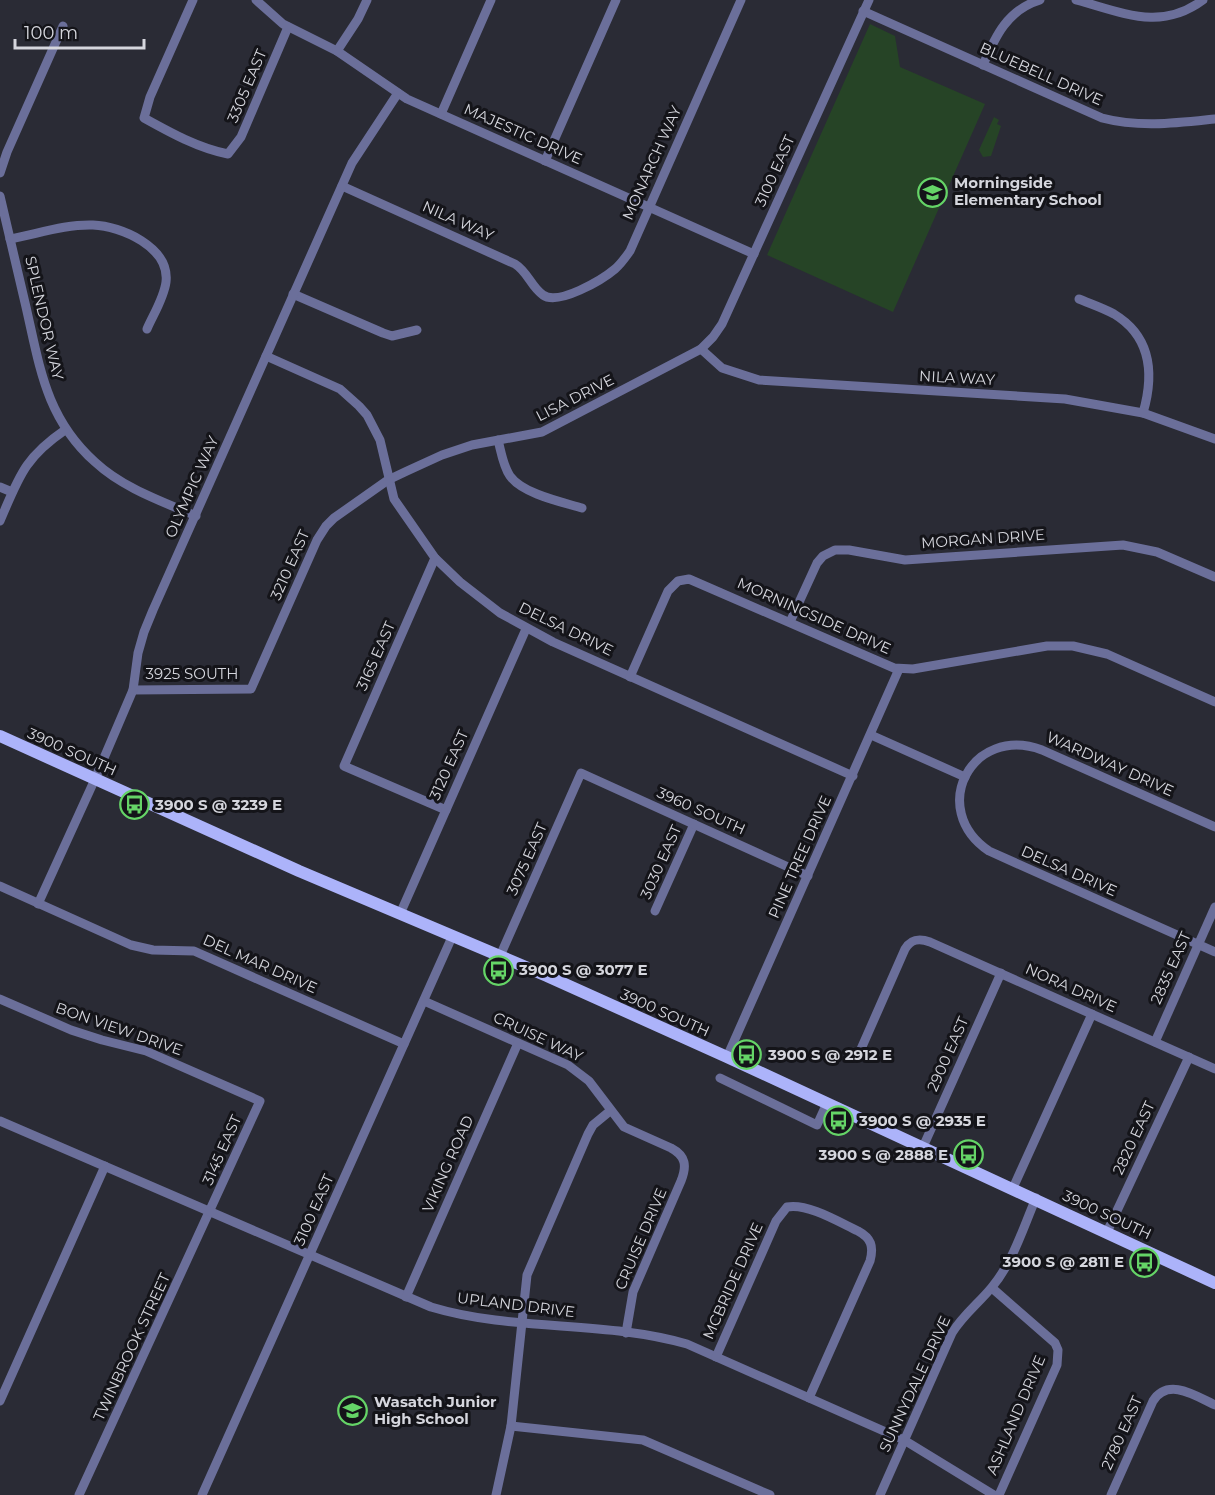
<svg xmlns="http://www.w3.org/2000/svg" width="1215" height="1495" font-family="Montserrat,sans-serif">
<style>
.green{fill:#264426}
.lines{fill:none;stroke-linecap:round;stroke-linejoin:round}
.minor{stroke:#6b6f9a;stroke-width:9}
.major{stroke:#acb3fa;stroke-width:12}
.labels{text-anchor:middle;stroke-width:6;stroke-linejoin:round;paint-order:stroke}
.street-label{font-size:15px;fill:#d5d6dd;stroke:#141419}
.poi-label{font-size:15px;font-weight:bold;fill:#d5d6dd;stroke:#141419;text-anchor:start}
</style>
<rect width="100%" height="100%" fill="#2a2b35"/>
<g class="green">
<polygon points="870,24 895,36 900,67 985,104 893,312 767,255"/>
<polygon points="994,117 999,120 997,124 1001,126 991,156 983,157 979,150"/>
</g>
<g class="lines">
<g class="minor">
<path d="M193,0L150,97L144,118C171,133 198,148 228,154L241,137L288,27"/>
<polyline points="256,0 283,24 337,51 407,99 754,254"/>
<path d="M1076,0C1122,12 1160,32 1203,0"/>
<path d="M863,11L1102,118C1140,128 1177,123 1215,119"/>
<polyline points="337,51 358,19 367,0"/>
<path d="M983,65C995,37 1007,10 1040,0"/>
<polyline points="441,114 491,0"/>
<polyline points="545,161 616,0"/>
<polyline points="0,173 7,152 63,26"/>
<path d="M342,186L515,264C528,272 531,287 543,295C558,306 602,280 615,269C621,264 625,258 630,251L741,0"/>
<path d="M0,196C9,233 17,270 26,307C40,368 46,418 95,462C123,488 161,501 196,516"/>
<path d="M10,239C37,234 66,224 93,225C121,226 170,247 166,282C164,298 153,315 147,329"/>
<polyline points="293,294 383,333 392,336 417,330"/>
<path d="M1079,299C1091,304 1103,308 1114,314C1152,337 1154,375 1143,413"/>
<polyline points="701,349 722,368 759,380 1065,399 1143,413 1215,439"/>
<polyline points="266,356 340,389 359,406 367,415 380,440 394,499 435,558 460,582 500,613 553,642 853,776"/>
<path d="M498,440C501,451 503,466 510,476C523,494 562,502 582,508"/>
<polyline points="0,487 12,492"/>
<path d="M0,521C19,477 24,458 65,430"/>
<polyline points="435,558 344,766 446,810"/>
<polyline points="790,622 817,563 823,556 835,550 849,550 905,560 1123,545 1157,552 1215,577"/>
<polyline points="630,677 668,591 678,581 689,579 894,668 913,669 1047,646 1073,646 1107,654 1215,702"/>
<polyline points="133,690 251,689 317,540 326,526 334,518 388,480 407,471 442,455 472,445 542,432 701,349 713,337 722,324 869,0"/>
<polyline points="871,735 965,777"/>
<path d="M1215,827L1042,750C972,724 927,809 989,851L1215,952"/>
<polyline points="0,886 131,945 153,950 194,951 404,1044"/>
<polyline points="38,904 95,779 133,690 138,653 144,632 153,610 352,163 398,93"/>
<polyline points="655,911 694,824"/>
<polyline points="400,914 526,629"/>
<polyline points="500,956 581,773 808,876"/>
<polyline points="0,999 71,1030 102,1040 146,1051 260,1101 79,1495"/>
<path d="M424,1001L568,1065L589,1081L624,1127L671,1148C686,1156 687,1166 681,1181L633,1292L626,1333"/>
<polyline points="1155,1042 1215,907"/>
<path d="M861,1049L905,949C911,939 919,938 930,942L1215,1069"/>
<polyline points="727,1057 899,669"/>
<polyline points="720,1078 817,1125 827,1103"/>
<path d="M0,1121L431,1307C514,1332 604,1320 687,1344L904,1440L994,1495"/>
<polyline points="923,1147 1001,973"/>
<polyline points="1013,1188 1092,1014"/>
<polyline points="1107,1232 1189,1057"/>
<polyline points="992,1288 1055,1343 1058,1350 1057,1365 999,1495"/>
<polyline points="406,1297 518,1043"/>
<path d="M716,1357L776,1221L787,1207C808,1203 839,1222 858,1231C871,1238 874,1246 870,1261L809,1398"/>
<polyline points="0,1401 105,1166"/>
<polyline points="511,1426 643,1440 770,1495"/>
<polyline points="202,1495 452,937"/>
<polyline points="496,1495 511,1426 527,1275 588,1134 593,1125 610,1111"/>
<path d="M880,1495L952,1333C963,1315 979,1303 992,1287C1013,1262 1023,1228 1036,1198"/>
<path d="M1111,1495L1153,1401C1168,1377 1196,1396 1215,1405"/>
</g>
<polyline class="major" points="0,736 299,871 547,976 727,1057 1215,1283"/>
</g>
<defs>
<symbol id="school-ring" viewBox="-11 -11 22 22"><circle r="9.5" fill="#141419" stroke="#65d467" stroke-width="1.5"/><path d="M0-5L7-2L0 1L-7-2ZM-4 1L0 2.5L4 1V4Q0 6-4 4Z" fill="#65d467"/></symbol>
<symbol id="bus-ring" viewBox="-11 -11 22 22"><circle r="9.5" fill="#141419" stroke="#65d467" stroke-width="1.5"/><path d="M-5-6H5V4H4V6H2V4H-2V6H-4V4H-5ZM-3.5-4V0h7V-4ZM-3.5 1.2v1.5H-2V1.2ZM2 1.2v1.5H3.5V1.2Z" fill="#65d467"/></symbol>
</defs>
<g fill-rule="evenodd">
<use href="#school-ring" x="916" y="176" width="33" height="33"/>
<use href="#bus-ring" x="118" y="788" width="33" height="33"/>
<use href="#bus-ring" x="482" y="954" width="33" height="33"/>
<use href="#bus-ring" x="730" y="1038" width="33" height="33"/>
<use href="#bus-ring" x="822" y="1104" width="33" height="33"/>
<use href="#bus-ring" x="952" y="1138" width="33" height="33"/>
<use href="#bus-ring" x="1128" y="1246" width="33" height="33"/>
<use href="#school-ring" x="336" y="1394" width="33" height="33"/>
</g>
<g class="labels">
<g class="street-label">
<text transform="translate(1041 74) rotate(24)" y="5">BLUEBELL DRIVE</text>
<text transform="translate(247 86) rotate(-67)" y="5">3305 EAST</text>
<text transform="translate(523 134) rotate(24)" y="5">MAJESTIC DRIVE</text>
<text transform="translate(652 163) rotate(-66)" y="5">MONARCH WAY</text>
<text transform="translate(775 171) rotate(-66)" y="5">3100 EAST</text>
<text transform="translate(458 221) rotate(24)" y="5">NILA WAY</text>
<text transform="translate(44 318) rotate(77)" y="5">SPLENDOR WAY</text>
<text transform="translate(957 378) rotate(3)" y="5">NILA WAY</text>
<text transform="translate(575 398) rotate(-27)" y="5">LISA DRIVE</text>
<text transform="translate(192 487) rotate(-66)" y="5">OLYMPIC WAY</text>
<text transform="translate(983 539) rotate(-4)" y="5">MORGAN DRIVE</text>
<text transform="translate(290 565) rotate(-66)" y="5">3210 EAST</text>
<text transform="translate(814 616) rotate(24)" y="5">MORNINGSIDE DRIVE</text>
<text transform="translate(566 629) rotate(26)" y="5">DELSA DRIVE</text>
<text transform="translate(376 656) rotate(-66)" y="5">3165 EAST</text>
<text x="192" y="679">3925 SOUTH</text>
<text transform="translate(72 752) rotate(24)" y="5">3900 SOUTH</text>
<text transform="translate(1110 764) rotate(24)" y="5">WARDWAY DRIVE</text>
<text transform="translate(449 765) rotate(-66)" y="5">3120 EAST</text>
<text transform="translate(701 811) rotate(24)" y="5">3960 SOUTH</text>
<text transform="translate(800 857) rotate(-66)" y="5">PINE TREE DRIVE</text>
<text transform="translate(527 859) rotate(-66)" y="5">3075 EAST</text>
<text transform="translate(661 862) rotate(-66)" y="5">3030 EAST</text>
<text transform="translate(1069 871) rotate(24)" y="5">DELSA DRIVE</text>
<text transform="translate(260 964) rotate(24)" y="5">DEL MAR DRIVE</text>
<text transform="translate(1171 968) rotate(-66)" y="5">2835 EAST</text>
<text transform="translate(1071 988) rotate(24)" y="5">NORA DRIVE</text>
<text transform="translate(665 1013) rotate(24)" y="5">3900 SOUTH</text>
<text transform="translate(119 1029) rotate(19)" y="5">BON VIEW DRIVE</text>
<text transform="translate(538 1037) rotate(25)" y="5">CRUISE WAY</text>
<text transform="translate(948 1054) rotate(-66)" y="5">2900 EAST</text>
<text transform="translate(1134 1138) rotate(-65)" y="5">2820 EAST</text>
<text transform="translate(222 1150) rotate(-66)" y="5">3145 EAST</text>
<text transform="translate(448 1164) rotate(-66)" y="5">VIKING ROAD</text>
<text transform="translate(314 1210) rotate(-66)" y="5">3100 EAST</text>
<text transform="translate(1107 1215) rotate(25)" y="5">3900 SOUTH</text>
<text transform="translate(641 1239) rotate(-67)" y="5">CRUISE DRIVE</text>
<text transform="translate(733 1281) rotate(-66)" y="5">MCBRIDE DRIVE</text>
<text transform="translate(516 1305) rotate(7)" y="5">UPLAND DRIVE</text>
<text transform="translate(132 1347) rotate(-65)" y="5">TWINBROOK STREET</text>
<text transform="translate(915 1384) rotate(-65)" y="5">SUNNYDALE DRIVE</text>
<text transform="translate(1016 1415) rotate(-67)" y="5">ASHLAND DRIVE</text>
<text transform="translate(1122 1433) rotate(-66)" y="5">2780 EAST</text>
</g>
<g class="poi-label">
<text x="954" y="188">Morningside<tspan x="954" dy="17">Elementary School</tspan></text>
<text x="155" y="810">3900 S @ 3239 E</text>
<text x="519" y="975">3900 S @ 3077 E</text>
<text x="768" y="1060">3900 S @ 2912 E</text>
<text x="859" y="1126">3900 S @ 2935 E</text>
<text x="948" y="1160" text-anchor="end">3900 S @ 2888 E</text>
<text x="1124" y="1267" text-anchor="end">3900 S @ 2811 E</text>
<text x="374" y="1407">Wasatch Junior<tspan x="374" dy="17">High School</tspan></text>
</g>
</g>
<path d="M15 39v9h129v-9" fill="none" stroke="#d5d6dd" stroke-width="3"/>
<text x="24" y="39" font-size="18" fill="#d5d6dd" stroke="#141419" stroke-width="4.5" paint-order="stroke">100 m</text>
</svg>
